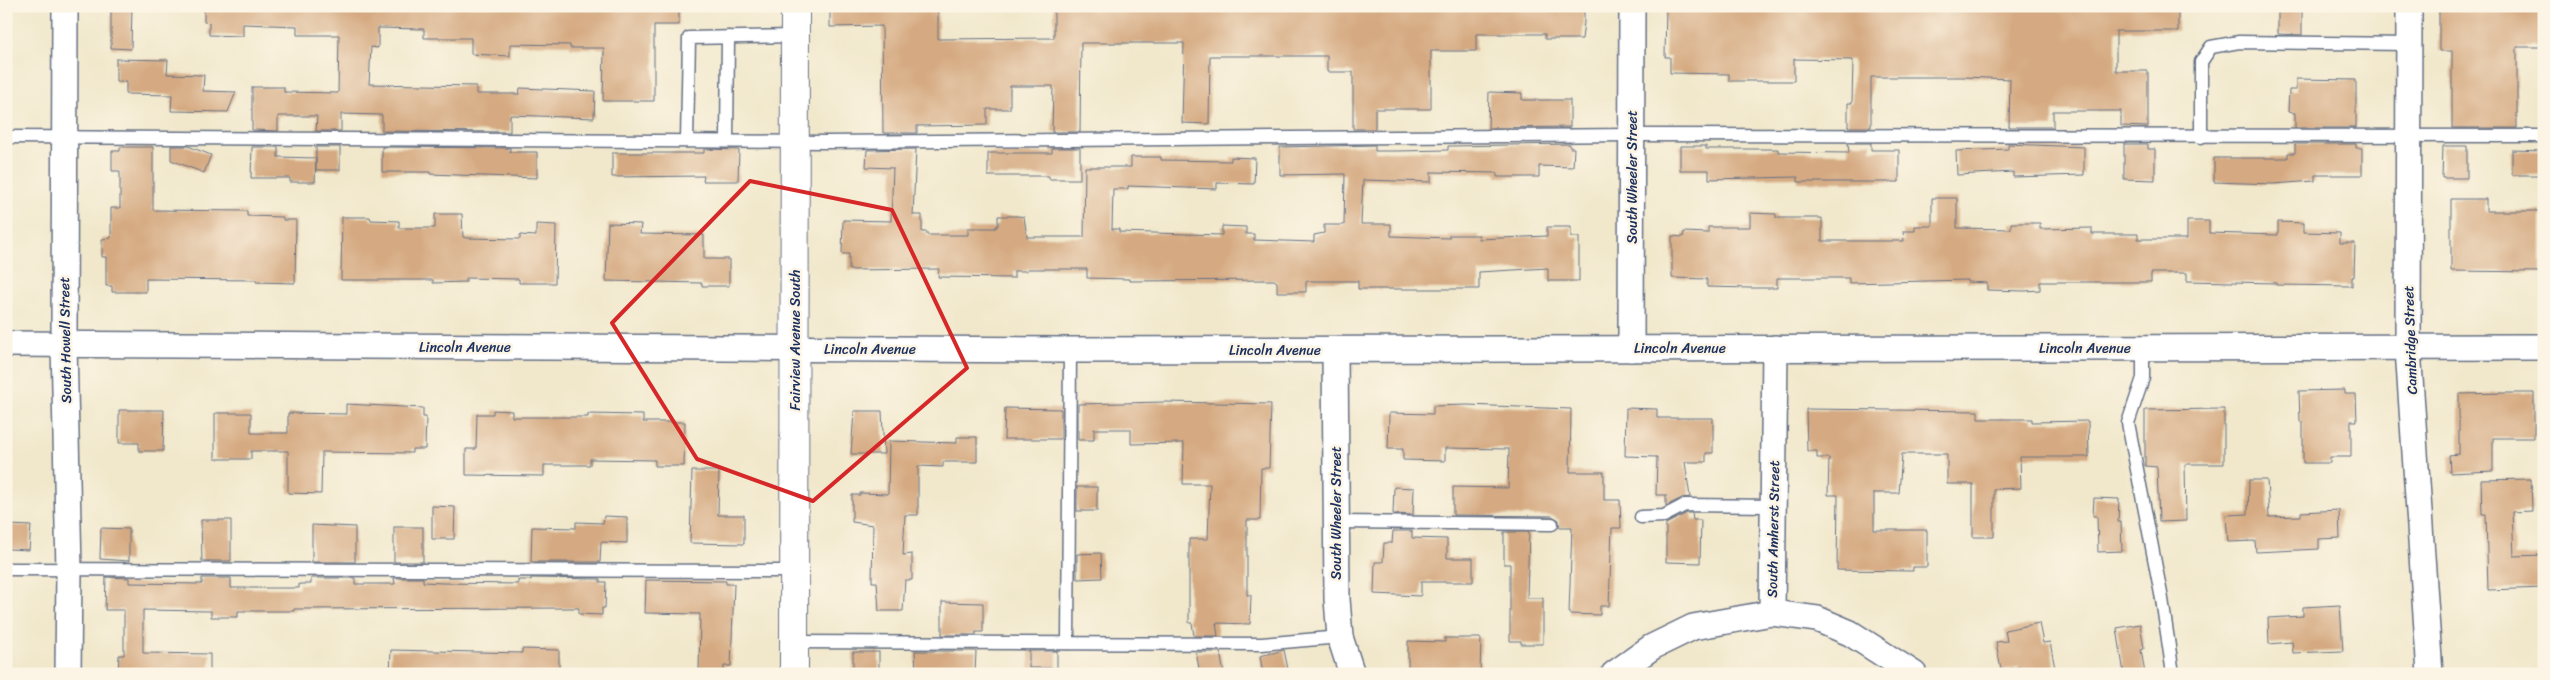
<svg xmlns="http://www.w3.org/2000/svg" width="2550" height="680" font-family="Sriracha,sans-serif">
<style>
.building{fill:#d5aa82}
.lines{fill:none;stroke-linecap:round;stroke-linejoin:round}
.lane-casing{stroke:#667084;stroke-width:15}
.street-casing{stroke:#667084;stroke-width:28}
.secondary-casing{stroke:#667084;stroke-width:30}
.lane{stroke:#fff;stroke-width:12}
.street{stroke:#fff;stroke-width:25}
.secondary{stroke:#fff;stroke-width:28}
.marked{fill:none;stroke:#d62828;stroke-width:4;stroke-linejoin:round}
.labels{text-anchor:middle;stroke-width:5;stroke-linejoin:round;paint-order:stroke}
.street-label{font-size:14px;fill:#1b2f5e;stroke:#fcf5e5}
</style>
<rect width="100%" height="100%" fill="#fcf5e5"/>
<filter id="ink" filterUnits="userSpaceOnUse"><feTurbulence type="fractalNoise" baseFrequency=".02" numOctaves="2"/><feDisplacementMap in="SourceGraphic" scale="10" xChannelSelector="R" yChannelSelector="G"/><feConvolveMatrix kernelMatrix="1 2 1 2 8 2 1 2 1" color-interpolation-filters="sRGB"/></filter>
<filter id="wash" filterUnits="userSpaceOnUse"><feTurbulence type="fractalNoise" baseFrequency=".0096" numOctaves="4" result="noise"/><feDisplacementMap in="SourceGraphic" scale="20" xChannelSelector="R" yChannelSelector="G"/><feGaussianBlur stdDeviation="1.12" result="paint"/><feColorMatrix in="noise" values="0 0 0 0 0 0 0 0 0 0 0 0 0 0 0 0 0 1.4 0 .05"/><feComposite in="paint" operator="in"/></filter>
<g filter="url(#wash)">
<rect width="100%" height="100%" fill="#f1e8cc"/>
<g id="blocks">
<g class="building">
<polygon points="111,6 132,6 131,49 111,48"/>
<polygon points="204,6 679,6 679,25 654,25 654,101 603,101 604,48 570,48 570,45 510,44 510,56 471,54 471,38 424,38 424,29 378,28 378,48 371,47 369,84 476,86 476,94 519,94 520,88 595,91 594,118 510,115 510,132 382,131 382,115 341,114 341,131 316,131 317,116 278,116 278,131 252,130 252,87 284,87 284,92 338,93 339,35 297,35 297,26 243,24 243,36 209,35 209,23 204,22"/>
<polygon points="830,6 938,6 938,39 1054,38 1054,6 1584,6 1584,22 1582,39 1545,39 1545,34 1476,34 1476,51 1431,51 1431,109 1375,109 1375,129 1353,129 1353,72 1327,72 1327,56 1210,56 1209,124 1182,123 1184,43 1081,43 1080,132 1052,132 1053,86 1010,86 1010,109 987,109 987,125 917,126 917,133 883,133 882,26 830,27"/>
<polygon points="1666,6 2178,6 2178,31 2116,31 2116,71 2148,71 2148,127 2121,126 2121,111 2053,111 2053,127 2009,127 2010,79 1964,77 1871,77 1871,127 1848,127 1848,103 1852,103 1853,60 1794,59 1794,81 1729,81 1729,74 1670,73 1670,57 1665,57"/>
<polygon points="2278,6 2302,6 2302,35 2278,34"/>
<polygon points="2439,6 2544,6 2544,47 2517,47 2517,128 2452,128 2452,51 2439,51"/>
<polygon points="116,59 168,60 167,74 204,75 203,91 236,92 228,112 171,111 172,95 126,94 126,82 116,82"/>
<polygon points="2296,79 2356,80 2356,128 2295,128 2295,113 2288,112 2289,90 2296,90"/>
<polygon points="1489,92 1522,93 1522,100 1570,100 1570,127 1488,128"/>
<polygon points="1848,143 1871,143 1871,150 1899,150 1899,182 1798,182 1798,177 1709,179 1709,170 1680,170 1680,146 1706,146 1706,149 1778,149 1778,152 1849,153"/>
<polygon points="1570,144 1570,148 1574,148 1573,167 1539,166 1539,177 1497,177 1497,173 1431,172 1431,182 1363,180 1361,224 1391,224 1391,236 1449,238 1449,235 1479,235 1479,239 1547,236 1547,227 1571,227 1571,237 1579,237 1579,281 1548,281 1548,268 1479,272 1479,289 1358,289 1358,281 1308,281 1306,282 1306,292 1277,292 1277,282 1274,280 1129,281 1129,279 1087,278 1087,269 1027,269 1027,271 1014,271 1014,278 938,277 939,269 849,270 849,254 842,254 843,220 891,221 893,168 866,167 867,150 916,149 913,215 922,215 922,232 927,232 927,235 968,235 968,228 996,228 996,226 998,226 998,216 1018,216 1024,217 1027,237 1084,237 1085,167 1131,167 1131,157 1161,157 1161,160 1231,161 1231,157 1255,158 1254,184 1217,183 1217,189 1128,186 1128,189 1113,189 1112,229 1119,229 1119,232 1222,235 1222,226 1246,227 1246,234 1254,234 1254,240 1314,242 1314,235 1324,233 1324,225 1344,225 1345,174 1280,175 1280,147 1375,145 1375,151 1398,151 1448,150 1448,146"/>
<polygon points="2008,144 2084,147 2084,175 2013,177 2013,172 1957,175 1956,151 2008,149"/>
<polygon points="2124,144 2148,144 2148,149 2155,149 2155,180 2124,179"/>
<polygon points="2295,144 2356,144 2356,148 2362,148 2362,175 2315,175 2315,181 2273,184 2214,182 2214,158 2288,158 2288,153 2295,153"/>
<polygon points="171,146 188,146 211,155 204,173 171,160"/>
<polygon points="2443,146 2467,146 2467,178 2442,178"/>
<polygon points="120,147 153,147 153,210 247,211 247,216 283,217 283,220 296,220 295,283 256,282 257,280 146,279 146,292 112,292 112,286 106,286 106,257 102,257 102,239 111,238 111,208 120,208 120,171 112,171 112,151 120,151"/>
<polygon points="252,147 278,147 278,157 316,158 315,182 290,182 290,178 251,178"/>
<rect x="316" y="147" width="24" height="23"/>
<polygon points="382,147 510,148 510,152 537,152 537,178 430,174 430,172 382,172"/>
<polygon points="1052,148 1080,148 1080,179 1049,179 1049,176 988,176 988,153 1052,153"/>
<polygon points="704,149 739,150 738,181 703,181 704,176 612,177 612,153 704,153"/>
<polygon points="2512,150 2544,151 2544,175 2512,175"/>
<polygon points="1932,198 1957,198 1957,228 2011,229 2011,223 2040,223 2040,229 2092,228 2092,234 2138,234 2138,239 2187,239 2187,221 2209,221 2209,233 2278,235 2278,222 2304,223 2304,232 2340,233 2340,243 2355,243 2354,277 2352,277 2352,286 2276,285 2276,283 2187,281 2187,273 2151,273 2151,282 2040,282 2040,290 2024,291 1987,290 1987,283 1967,282 1967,280 1849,283 1849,278 1777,278 1777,288 1750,288 1707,287 1707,279 1672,278 1672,236 1683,237 1684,232 1708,233 1708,227 1750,227 1750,213 1776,214 1776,218 1822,218 1822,241 1904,241 1903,231 1915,231 1915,226 1932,226"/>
<polygon points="2451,199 2486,199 2486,211 2541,211 2541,272 2451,271"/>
<polygon points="435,214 462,214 463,237 466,238 520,239 520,235 536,236 536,224 556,225 555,283 519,283 519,279 466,278 466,282 433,283 433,280 341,280 342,217 370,217 371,220 399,221 399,228 435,228"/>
<polygon points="608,223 641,224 640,234 704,235 704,259 729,259 729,286 702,286 702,283 606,281"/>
<polygon points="2345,390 2345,394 2356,394 2357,421 2351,421 2351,457 2330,457 2330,463 2303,463 2303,422 2300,422 2299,391"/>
<polygon points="2505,393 2534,393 2534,438 2493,438 2493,471 2450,473 2449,455 2459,454 2459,394"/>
<polygon points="1165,402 1271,404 1269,468 1261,468 1260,520 1247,520 1247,595 1251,595 1250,624 1216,623 1218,636 1194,636 1192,623 1189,623 1189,539 1208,539 1210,484 1183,484 1184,443 1131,444 1131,429 1094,429 1094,440 1078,440 1078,404"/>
<polygon points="346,404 423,408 423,417 426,417 425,449 412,449 412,453 322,452 321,494 288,493 288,451 251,451 251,459 215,459 215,413 251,413 251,433 288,433 288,413 346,414"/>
<polygon points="1467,405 1571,409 1570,472 1604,472 1604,500 1620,500 1621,528 1612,528 1609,606 1600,606 1600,615 1569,614 1572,527 1559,527 1559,520 1552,516 1453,515 1453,487 1508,488 1509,449 1445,448 1445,461 1403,460 1403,449 1388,449 1389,413 1433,414 1433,406"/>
<polygon points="1005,408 1061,409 1061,439 1004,439"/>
<polygon points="1626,408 1657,409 1657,418 1713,418 1713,453 1706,453 1706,462 1685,462 1690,497 1682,498 1666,506 1666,495 1656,495 1657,457 1625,456"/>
<polygon points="1806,409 1978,411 1978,419 2032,419 2032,422 2088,421 2089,457 2020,457 2021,488 1994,489 1994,537 1973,537 1973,484 1947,484 1947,454 1902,454 1899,493 1874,493 1874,530 1927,530 1927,567 1913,567 1913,571 1837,570 1838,495 1828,495 1829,458 1817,458 1817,451 1807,451"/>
<polygon points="2224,409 2224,464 2185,464 2186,521 2159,522 2157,467 2145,466 2145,410"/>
<polygon points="119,410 164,410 163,451 139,451 139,443 119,443"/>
<polygon points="493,410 512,411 512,417 588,417 588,414 643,415 643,422 685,422 684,466 655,466 655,460 590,459 590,465 544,465 544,476 466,475 466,449 476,449 477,414 493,414"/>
<polygon points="854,411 882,411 884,454 851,454"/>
<polygon points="957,437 977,437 977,462 943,462 943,467 918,466 918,515 905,515 903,555 912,554 912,580 905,580 903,611 879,611 877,582 872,582 873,525 852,522 852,495 860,495 860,493 888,494 889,441 957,443"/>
<polygon points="692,471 719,471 718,515 744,515 744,544 690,543"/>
<polygon points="2531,479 2532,511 2512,512 2514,556 2544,555 2544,588 2488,590 2486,514 2482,514 2481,480"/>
<polygon points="2249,480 2267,480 2269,517 2301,516 2301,512 2339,510 2340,538 2319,539 2319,549 2256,552 2255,541 2228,542 2226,515 2248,514"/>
<rect x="1077" y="487" width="20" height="24"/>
<polygon points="1394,487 1414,488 1413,515 1393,514"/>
<polygon points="2094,498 2119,499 2118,522 2121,522 2122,551 2098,552 2097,516 2093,516"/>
<polygon points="432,506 455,507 454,539 432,539"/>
<polygon points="1687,513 1692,513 1693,520 1701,520 1700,563 1666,562 1666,524"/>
<polygon points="604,516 627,517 627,543 601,542 600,562 531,562 532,527 576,528 576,522 603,523"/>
<polygon points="201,520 231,520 231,561 202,561"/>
<polygon points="10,525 31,526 29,550 8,549"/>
<polygon points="312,525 355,527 355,562 312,562"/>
<rect x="394" y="527" width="29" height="35"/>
<polygon points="101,528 129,529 129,561 100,559"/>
<polygon points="1393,531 1412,531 1412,538 1447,539 1447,558 1473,558 1473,582 1421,582 1421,596 1374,594 1375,562 1383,562 1384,543 1392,543"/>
<polygon points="1504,532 1529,532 1527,598 1543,598 1543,644 1521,644 1521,641 1510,641 1510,564 1504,564"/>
<polygon points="1101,553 1102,578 1077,579 1077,554"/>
<polygon points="106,577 129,578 129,583 202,584 202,578 231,578 231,588 299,588 299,584 311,584 311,578 355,578 355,584 395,584 394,578 423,578 423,582 442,583 518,584 518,580 531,580 531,578 600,579 600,582 606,582 605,608 602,608 602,615 579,614 579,608 294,609 294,611 238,611 238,617 211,617 211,611 143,610 143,653 210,654 210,674 118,674 119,655 124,655 124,610 105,610"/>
<polygon points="646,580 726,581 726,584 734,584 731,666 724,666 724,674 699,674 700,614 645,613"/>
<polygon points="942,602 983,603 983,632 976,632 976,635 942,635"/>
<polygon points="2340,605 2343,651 2293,653 2292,642 2269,644 2268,618 2303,616 2303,607"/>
<polygon points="2039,623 2043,643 2050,642 2056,674 2020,674 2019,667 2001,670 1996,642 2007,641 2005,630"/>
<polygon points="2140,624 2144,648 2141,649 2145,674 2124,674 2117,628"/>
<polygon points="1445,638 1481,638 1480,674 1408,674 1408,641 1445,642"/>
<polygon points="522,649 559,650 559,674 390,674 391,650 522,653"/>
<polygon points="1284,650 1289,674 1263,674 1260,656"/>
<polygon points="915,651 976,651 975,674 916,674"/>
<rect x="1029" y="651" width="28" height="17"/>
<rect x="853" y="652" width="26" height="22"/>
<polygon points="1196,652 1220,652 1224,674 1200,674"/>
</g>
</g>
</g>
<g filter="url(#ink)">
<use href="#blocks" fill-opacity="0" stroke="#667084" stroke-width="1"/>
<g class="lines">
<defs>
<g id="lane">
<polyline points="6,137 827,142 1632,135 2544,136"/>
<polyline points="2201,137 2201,62 2211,47 2239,42 2409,44"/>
<polyline points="687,141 689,38 795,36"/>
<polyline points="727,141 728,37"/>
<polyline points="2143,348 2143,378 2128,423 2162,599 2173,674"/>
<polyline points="1641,517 1664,516 1685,505 1773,506"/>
<polyline points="1336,522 1552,524"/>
<polyline points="6,569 794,571"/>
<polyline points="794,642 1262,644 1340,637"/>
<polyline points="1068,643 1070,350"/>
</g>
<g id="street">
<polyline points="65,6 64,344 69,570 68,674"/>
<polyline points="2409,6 2408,349 2430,674"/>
<polyline points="6,344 1070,350 2544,347"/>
<polyline points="1631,349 1632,6"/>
<polyline points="1335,350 1337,599 1340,637 1352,674"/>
<polyline points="1772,613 1775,348"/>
<polyline points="1614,674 1652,647 1693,627 1772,613 1817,619 1850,633 1914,674"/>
</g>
<polyline id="secondary" points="794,674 795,6"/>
</defs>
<use href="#lane" class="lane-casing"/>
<use href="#street" class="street-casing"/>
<use href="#secondary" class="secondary-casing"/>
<use href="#lane" class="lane"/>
<use href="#street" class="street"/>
<use href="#secondary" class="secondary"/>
</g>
</g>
<path class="marked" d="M750,181L892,210L967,368L813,501L697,459L612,323Z"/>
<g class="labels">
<g class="street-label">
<text transform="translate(1632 177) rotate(-90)" y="5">South Wheeler Street</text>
<text transform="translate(65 340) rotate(-91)" y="5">South Howell Street</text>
<text transform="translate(795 340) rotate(-90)" y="5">Fairview Avenue South</text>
<text transform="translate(2410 340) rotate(-92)" y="5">Cambridge Street</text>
<text x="465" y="352">Lincoln Avenue</text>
<text x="1680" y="353">Lincoln Avenue</text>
<text x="2085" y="353">Lincoln Avenue</text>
<text x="870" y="354">Lincoln Avenue</text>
<text x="1275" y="355">Lincoln Avenue</text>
<text transform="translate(1336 513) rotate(-90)" y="5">South Wheeler Street</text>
<text transform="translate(1773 529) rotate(-89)" y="5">South Amherst Street</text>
</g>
</g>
<rect width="2550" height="680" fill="none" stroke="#fcf5e5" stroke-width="25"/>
</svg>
